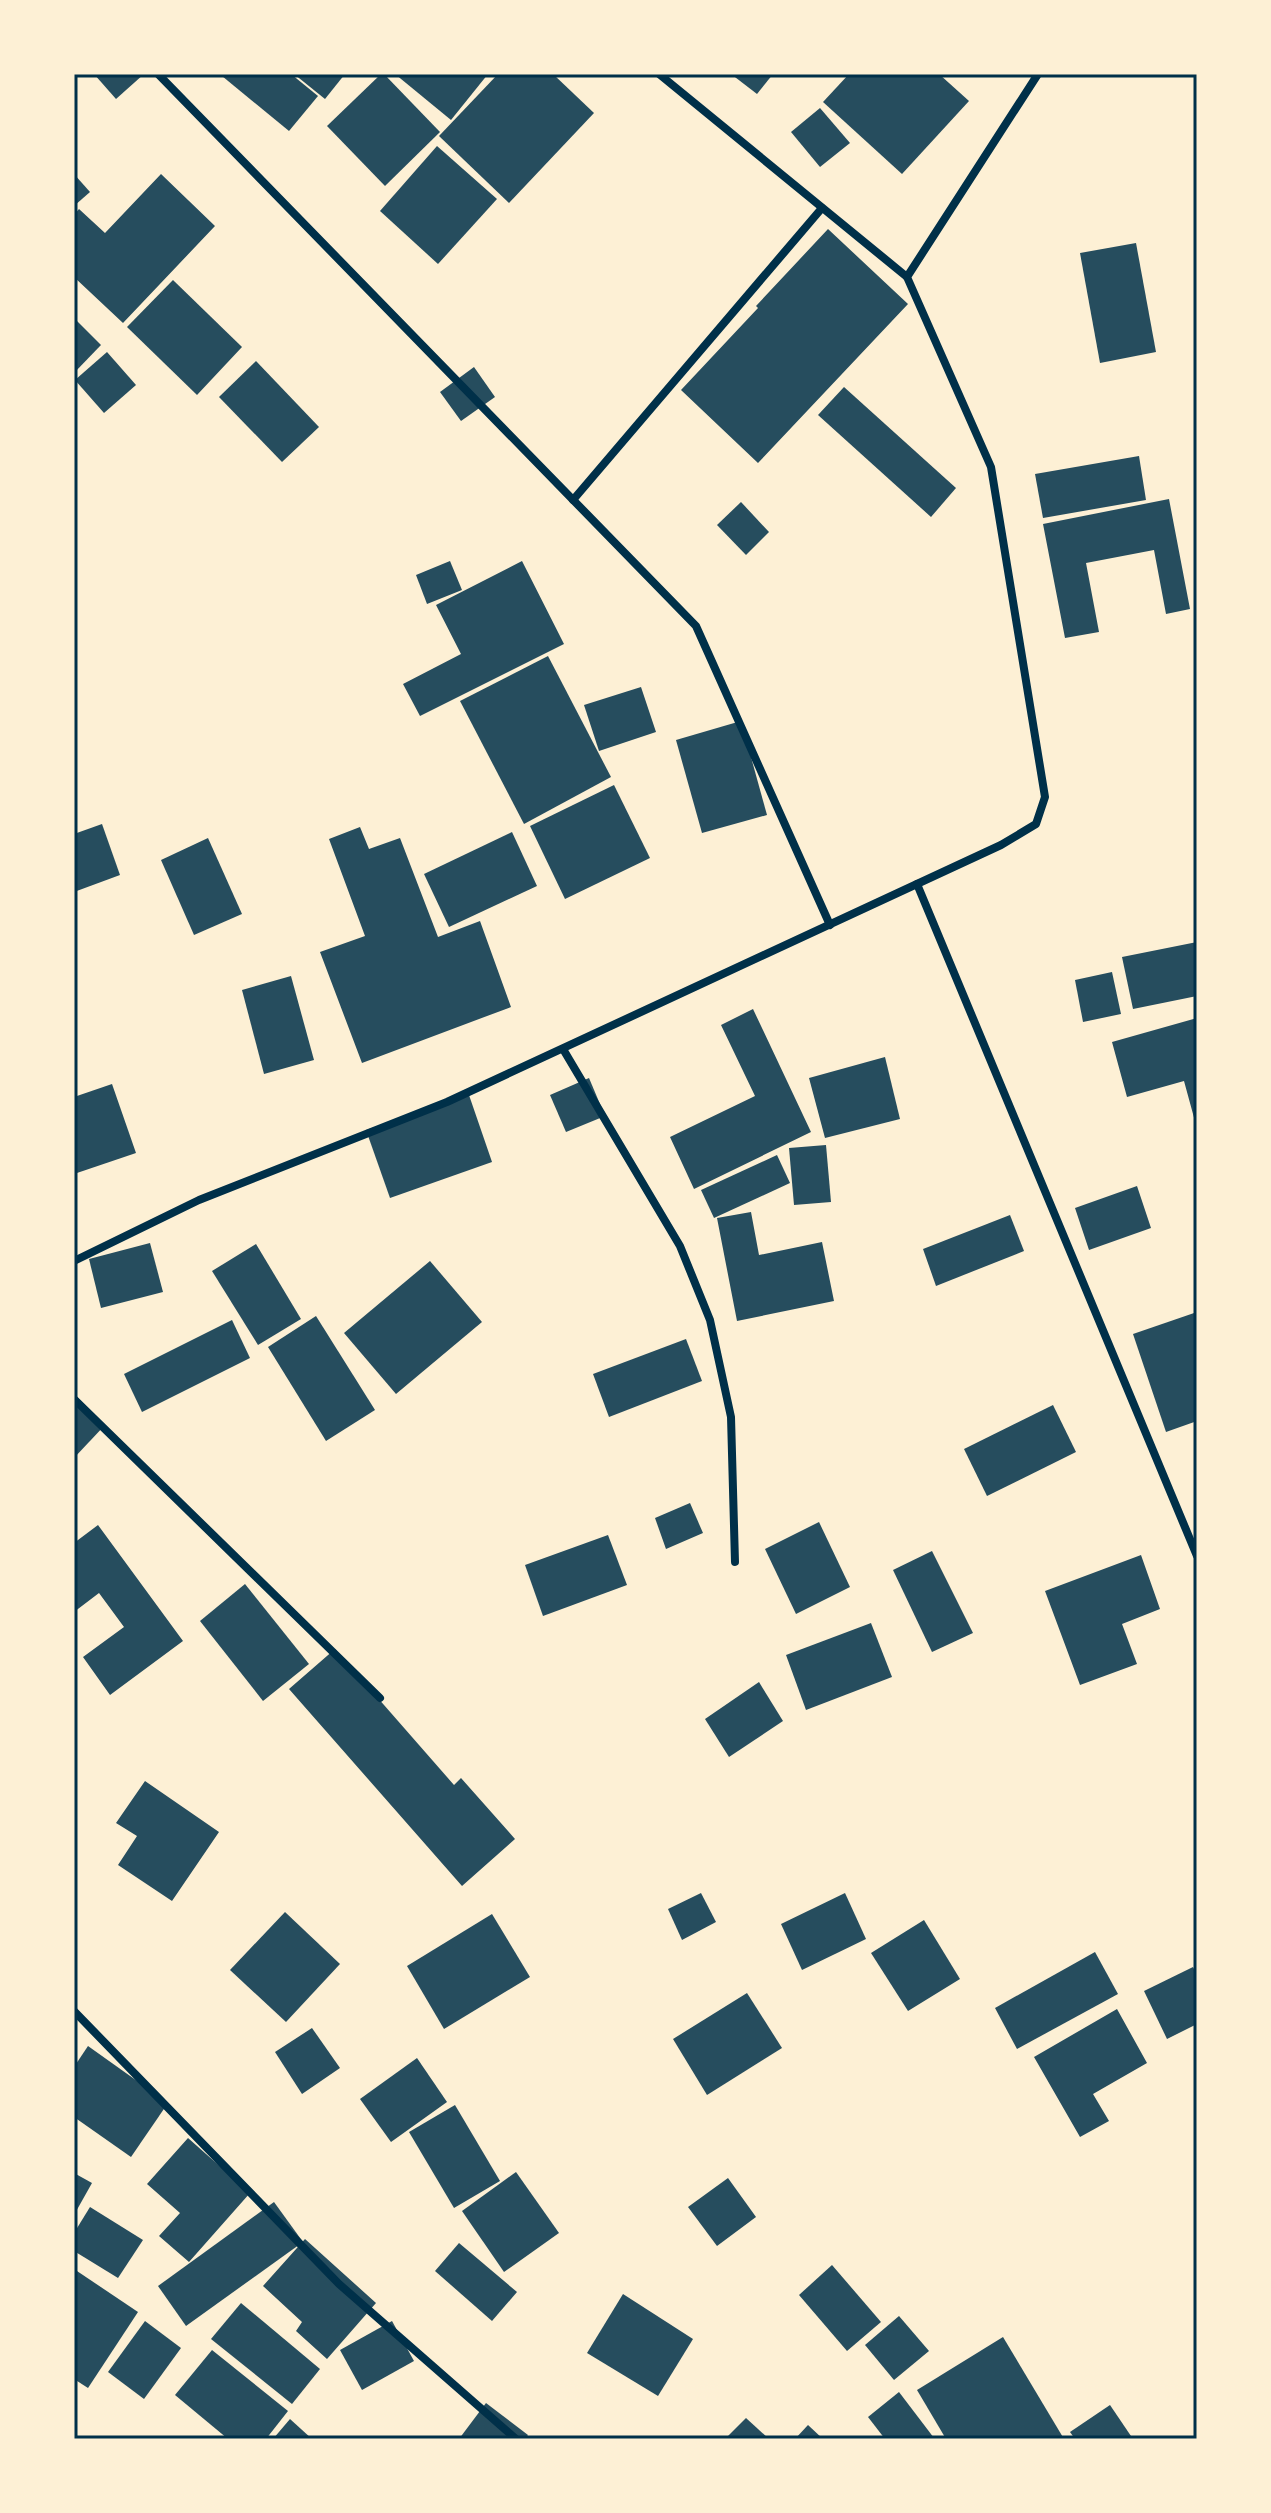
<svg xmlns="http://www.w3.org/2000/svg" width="1271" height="2513" font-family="'Archivo Narrow',sans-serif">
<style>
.building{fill:#264d5e}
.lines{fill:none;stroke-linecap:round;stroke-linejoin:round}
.minor{stroke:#003049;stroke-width:8}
.neatline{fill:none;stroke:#003049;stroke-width:3}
</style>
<rect width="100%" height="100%" fill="#fdf0d5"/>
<g class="building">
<polygon points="94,74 144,74 116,99"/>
<polygon points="224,74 291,74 318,96 289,131 222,76"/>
<polygon points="294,74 345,74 325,99"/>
<polygon points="381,74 384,74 440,132 385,186 327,126"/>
<polygon points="395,74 488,74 451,120"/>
<polygon points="498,74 553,74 594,113 509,203 439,136"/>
<polygon points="731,74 773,74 757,94"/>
<polygon points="849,74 939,74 969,101 902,174 823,102"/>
<polygon points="820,108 850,143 820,167 791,132"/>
<polygon points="437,146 497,199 438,264 380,211"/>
<polygon points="74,174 90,192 74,206"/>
<polygon points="161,174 215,226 123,323 74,277 74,215 79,209 105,233"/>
<polygon points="828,229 908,304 758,463 681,390 758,308 756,306"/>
<polygon points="1136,243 1156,352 1100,363 1080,253"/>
<polygon points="173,280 242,347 197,395 127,327"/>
<polygon points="74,318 101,345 74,373"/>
<polygon points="107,352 136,385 104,413 75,380"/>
<polygon points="256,361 319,427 282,462 219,397"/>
<polygon points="474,367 495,397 461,421 440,392"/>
<polygon points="844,387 956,488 931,517 818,415"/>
<polygon points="1139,456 1146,500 1043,518 1035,474"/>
<polygon points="1169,499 1190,609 1166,614 1154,550 1086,563 1099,632 1065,638 1043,524"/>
<polygon points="741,502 769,532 746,555 717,525"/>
<polygon points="450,561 462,590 427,604 416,575"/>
<polygon points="522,561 564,644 420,716 403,684 461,654 436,605"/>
<polygon points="548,656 611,777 524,824 460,701"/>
<polygon points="641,687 656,732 599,751 584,705"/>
<polygon points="741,721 767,815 702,833 676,740"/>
<polygon points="614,785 650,858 565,899 530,826"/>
<polygon points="102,824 120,875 74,892 74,834"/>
<polygon points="360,827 369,849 400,838 438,937 480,921 511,1007 362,1063 320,952 365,936 329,839"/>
<polygon points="512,832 537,886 449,927 424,874"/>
<polygon points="208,838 242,914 194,935 161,860"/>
<polygon points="1197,942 1197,996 1133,1009 1122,957"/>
<polygon points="1112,972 1121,1014 1083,1022 1075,980"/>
<polygon points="291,976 314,1060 264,1074 242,990"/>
<polygon points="753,1009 811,1132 694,1189 670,1137 755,1096 721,1025"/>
<polygon points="1197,1018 1197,1124 1196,1125 1184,1081 1127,1097 1112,1042"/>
<polygon points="885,1057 900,1119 825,1138 809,1078"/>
<polygon points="589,1078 605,1116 566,1132 550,1095"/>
<polygon points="112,1084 136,1153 74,1174 74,1097"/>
<polygon points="469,1095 492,1162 390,1198 366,1130"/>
<polygon points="826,1145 831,1202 794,1205 789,1148"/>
<polygon points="777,1155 790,1183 714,1218 701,1190"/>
<polygon points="1137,1186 1151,1228 1089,1250 1075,1208"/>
<polygon points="751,1212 759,1255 822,1242 834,1301 737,1321 717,1218"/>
<polygon points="1010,1215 1024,1251 936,1286 923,1249"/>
<polygon points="150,1243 163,1292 101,1308 89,1259"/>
<polygon points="256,1244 301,1319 258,1345 212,1271"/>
<polygon points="430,1261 482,1322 396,1394 344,1333"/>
<polygon points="1197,1312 1197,1421 1166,1432 1133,1334"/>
<polygon points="316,1316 375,1410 326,1441 268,1347"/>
<polygon points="232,1320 250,1358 142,1412 124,1374"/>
<polygon points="686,1339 702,1381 609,1417 593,1374"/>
<polygon points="74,1394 105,1425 74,1458"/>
<polygon points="1053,1405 1076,1452 987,1496 964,1449"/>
<polygon points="690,1503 703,1533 666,1549 655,1518"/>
<polygon points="819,1522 850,1587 796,1614 765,1549"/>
<polygon points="98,1525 183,1641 110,1695 83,1657 124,1627 99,1593 74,1612 74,1543"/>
<polygon points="608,1535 627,1585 543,1616 525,1565"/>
<polygon points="932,1551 973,1633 932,1652 893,1570"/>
<polygon points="1141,1555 1160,1609 1122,1624 1137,1664 1080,1685 1045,1591"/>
<polygon points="245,1584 309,1664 263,1701 200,1621"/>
<polygon points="871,1623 892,1677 806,1710 786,1655"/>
<polygon points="335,1649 454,1785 461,1778 515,1839 462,1886 289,1689"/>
<polygon points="759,1682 783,1721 729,1757 705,1719"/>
<polygon points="145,1781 219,1832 172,1901 118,1865 137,1836 116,1823"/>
<polygon points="701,1893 716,1922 682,1940 668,1909"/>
<polygon points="845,1893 866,1939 802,1970 781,1924"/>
<polygon points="285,1912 340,1964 286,2022 230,1970"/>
<polygon points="492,1914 530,1977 444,2029 407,1966"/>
<polygon points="924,1920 960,1979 908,2011 871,1953"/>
<polygon points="1095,1952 1118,1994 1017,2049 995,2008"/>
<polygon points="1193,1967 1197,1975 1197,2024 1167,2039 1144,1991"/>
<polygon points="747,1993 782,2048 707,2095 673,2039"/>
<polygon points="1117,2009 1147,2063 1093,2094 1109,2121 1080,2137 1034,2057"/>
<polygon points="312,2028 340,2068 302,2094 275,2052"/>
<polygon points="88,2046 168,2103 131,2157 74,2117 74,2067"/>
<polygon points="417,2058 447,2102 391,2142 360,2099"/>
<polygon points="455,2105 500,2181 454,2208 409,2132"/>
<polygon points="188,2138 250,2193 189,2262 159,2236 180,2213 147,2184"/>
<polygon points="516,2172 559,2233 504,2272 462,2211"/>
<polygon points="74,2173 92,2183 74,2215"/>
<polygon points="728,2178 756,2217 717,2246 688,2207"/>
<polygon points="274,2202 303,2242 186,2326 158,2286"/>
<polygon points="90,2207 143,2240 118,2278 74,2251 74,2233"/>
<polygon points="305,2239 376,2303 327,2359 296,2331 302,2322 263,2286"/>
<polygon points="459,2243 517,2292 492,2321 435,2271"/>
<polygon points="832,2265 881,2322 847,2351 799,2295"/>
<polygon points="74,2269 138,2312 88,2388 74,2379"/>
<polygon points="623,2294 693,2339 658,2396 587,2353"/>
<polygon points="241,2303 320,2369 292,2404 211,2339"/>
<polygon points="899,2316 929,2351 894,2380 865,2345"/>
<polygon points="145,2321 181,2348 144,2399 108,2372"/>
<polygon points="392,2321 414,2361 362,2390 340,2350"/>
<polygon points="1003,2337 1064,2439 946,2439 917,2390"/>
<polygon points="212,2350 288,2411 266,2439 228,2439 175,2395"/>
<polygon points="899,2392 934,2438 932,2439 885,2439 868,2417"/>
<polygon points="486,2403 528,2435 525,2439 459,2439"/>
<polygon points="1110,2405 1133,2439 1075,2439 1070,2432"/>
<polygon points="746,2418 769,2439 725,2439"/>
<polygon points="290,2419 312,2439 273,2439"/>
<polygon points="808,2425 823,2439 795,2439"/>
</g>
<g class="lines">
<g class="minor">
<polyline points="158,74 696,626 830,925"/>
<polyline points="659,74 907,277"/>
<polyline points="573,500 822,208"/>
<polyline points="917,884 1197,1556"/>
<polyline points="563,1049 680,1246 710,1320 731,1417 735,1562"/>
<polyline points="74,1261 199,1200 447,1102 1001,845 1036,824 1045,797 991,467 907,277 1038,74"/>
<polyline points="74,1399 380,1698"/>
<polyline points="74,2011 339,2284 516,2439"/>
</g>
</g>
<rect width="1271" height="2513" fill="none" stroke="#fdf0d5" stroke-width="152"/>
<rect x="76" y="76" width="1119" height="2361" class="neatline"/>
</svg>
